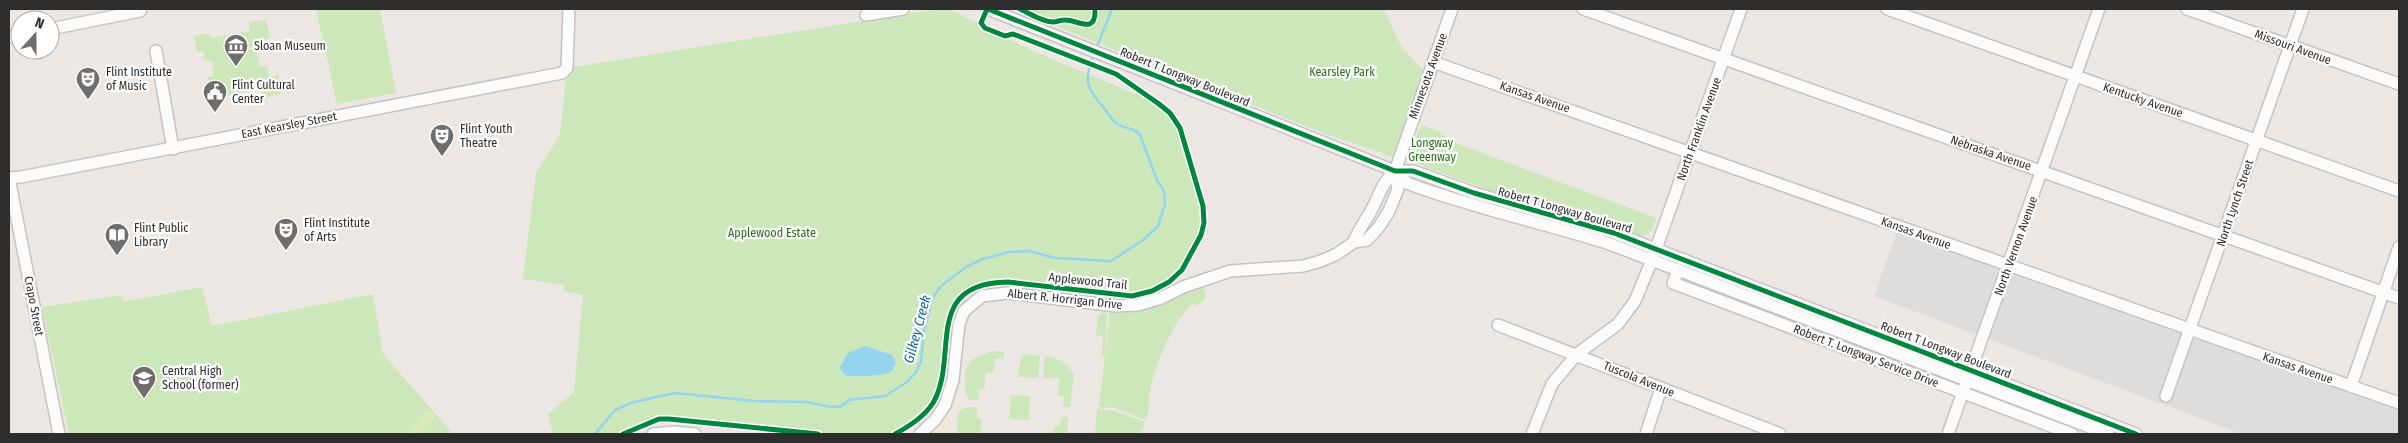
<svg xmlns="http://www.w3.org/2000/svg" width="2408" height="443" font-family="'Fira Sans Condensed',sans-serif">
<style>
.industrial{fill:#dfdcde}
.education{fill:#efe7d7}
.green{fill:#cce7ba}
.pitch{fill:#d7ebb7}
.water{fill:#94d4ef}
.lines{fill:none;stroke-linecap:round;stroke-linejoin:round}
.stream{stroke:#94d4ef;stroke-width:2.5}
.minor-casing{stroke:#c5c3c3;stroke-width:14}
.minor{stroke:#fcfbfb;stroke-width:11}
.cycleway-casing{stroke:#fff;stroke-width:8}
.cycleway{stroke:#00873e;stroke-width:5}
.labels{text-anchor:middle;stroke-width:4.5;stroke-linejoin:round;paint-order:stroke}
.poi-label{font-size:12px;fill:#2d2d2d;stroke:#fff;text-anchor:start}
.street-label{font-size:12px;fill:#2d2d2d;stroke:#fff}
.park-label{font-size:12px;fill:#266f17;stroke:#fff}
.water-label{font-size:14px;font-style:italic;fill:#076aa6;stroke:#fff}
</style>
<rect width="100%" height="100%" fill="#ece7e2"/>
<polygon class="industrial" points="1897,231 2399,410 2399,434 2242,434 1874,296"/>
<polygon class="education" points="956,386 950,434 923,434 944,418"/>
<g class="green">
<polygon points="316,9 380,9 396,93 337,104"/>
<polygon points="937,9 949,9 1033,51 1159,104 1180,128 1203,206 1201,235 1182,270 1152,291 1104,293 1008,282 977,287 964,296 947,326 941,379 926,413 895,434 816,434 660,419 616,434 553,434 548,414 574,392 583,295 564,291 564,285 523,279 536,173 560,135 567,68"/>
<polygon points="1013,9 1384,9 1401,46 1428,76 1399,159 1326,134"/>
<polygon points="266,20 270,38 262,40 264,50 257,52 260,67 267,66 269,77 278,75 281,94 263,98 261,89 222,97 223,102 207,105 204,90 210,88 208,77 214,76 212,61 205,61 203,51 197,52 194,36 209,33 211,38 250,31 249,22"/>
<polygon points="1421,125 1440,132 1450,141 1656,218 1650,233 1642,237 1588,216 1486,189 1412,162 1409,156"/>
<polygon points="202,287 212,326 373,294 383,354 453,434 69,434 42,307 122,295 123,302"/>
<path d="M1194,287H1202L1205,291V299L1197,306L1193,303C1172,323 1156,362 1150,390C1147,402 1152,405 1145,420L1115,408L1099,407L1110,311C1148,312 1161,303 1194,287Z"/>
<polygon points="1101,313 1107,314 1105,355 1101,359 1103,336 1096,335 1098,316"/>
<path d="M993,351L1004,352L1003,359L995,358L993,373H986L984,389H979L978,400H969C963,392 963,368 971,361C976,356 986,354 993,351Z"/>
<polygon points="1022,354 1040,356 1038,378 1017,377"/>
<polygon points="1045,356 1061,360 1074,373 1070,407 1063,407 1064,397 1058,396 1059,378 1043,378"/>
<polygon points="1011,395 1030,396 1029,420 1009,419"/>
<polygon points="965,407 978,407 976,418 982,419 980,434 957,434 958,413"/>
<polygon points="1097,408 1114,411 1145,422 1140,434 1095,434"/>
<polygon points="1061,417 1068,417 1067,434 1054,434 1054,426 1060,426"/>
</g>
<polygon class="pitch" points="428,409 436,416 418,434 403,434"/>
<path class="water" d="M866,346L892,355L896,363L892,371C885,376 856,377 848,376C844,376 841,370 840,367L848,353Z"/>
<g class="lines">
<g class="stream">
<polyline points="1096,49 1112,9"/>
<path d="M595,434L615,410L634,402L675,393L754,401L806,402L832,407L842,406L849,400L885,396L907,382L916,372L921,361L924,331L932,299L941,286L966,267L983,259L1009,252L1029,251L1055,258L1111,261L1143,240L1158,226L1165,204L1164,191L1157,180L1140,135C1135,128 1127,129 1119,125C1112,121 1109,114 1104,108C1086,86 1083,81 1094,54"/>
</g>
<defs>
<g id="minor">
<polyline points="988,9 1395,171 1413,171 1474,193 1614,233 2136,434"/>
<polyline points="1583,9 2399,298"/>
<polyline points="1887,9 2399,191"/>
<polyline points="2187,9 2399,84"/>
<polyline points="866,15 903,9"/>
<polyline points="50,29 140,11 141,9"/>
<polyline points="9,37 20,35"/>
<polyline points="156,51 173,149"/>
<polyline points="1433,62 2399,403"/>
<path d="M1395,171L1407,183L1415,186C1478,209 1543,223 1607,243L2108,434"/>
<polyline points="9,178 21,177 562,73 567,68 569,9"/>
<polyline points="9,178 59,434"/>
<path d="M1354,242C1358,230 1365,222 1371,211C1379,196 1382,182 1395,171L1452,9"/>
<polyline points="1678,270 1673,283 2072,434"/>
<polyline points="1498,325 1780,434"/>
<polyline points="2351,386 2399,247"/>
<polyline points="2166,396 2303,9"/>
<polyline points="653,434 674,432 695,434"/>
<polyline points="920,434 935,420 945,405 953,380 959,324 964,311 982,296 1007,293 1116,306 1138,305 1161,298 1183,287 1230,271 1303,266 1321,261 1337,254 1354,242 1367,240 1379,227 1389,211 1398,189 1395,171"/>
<polyline points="1532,434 1552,384 1577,354 1618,324 1635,301 1652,260 1741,9"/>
<polyline points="1646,434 1661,388"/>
<polyline points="1948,434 2099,9"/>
</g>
</defs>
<use href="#minor" class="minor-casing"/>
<use href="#minor" class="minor"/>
<defs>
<g id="cycleway">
<polyline points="988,9 1395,171 1413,171 1474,193 1614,233 2136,434"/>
<path d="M1020,9C1029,13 1042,22 1053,22C1057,22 1060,20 1064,20C1077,19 1096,36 1095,9"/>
<polyline points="623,434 659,419 669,419 818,434"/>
<path d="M895,434C910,426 924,417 933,403C960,357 921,283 1008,282L1132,296L1152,291L1169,282L1182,270L1201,235L1204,223L1203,206L1180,128L1170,113L1159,104L1116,74L1013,34L1005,36L985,28L981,23L987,9"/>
</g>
</defs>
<use href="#cycleway" class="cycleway-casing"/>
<use href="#cycleway" class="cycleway"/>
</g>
<defs>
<symbol id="museum-pin" viewBox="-11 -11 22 30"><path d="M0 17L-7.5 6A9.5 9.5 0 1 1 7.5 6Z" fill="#706e6c" stroke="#fff"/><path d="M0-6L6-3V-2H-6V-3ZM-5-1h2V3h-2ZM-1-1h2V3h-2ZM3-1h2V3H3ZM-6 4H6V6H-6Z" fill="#fff"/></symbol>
<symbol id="theatre-pin" viewBox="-11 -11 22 30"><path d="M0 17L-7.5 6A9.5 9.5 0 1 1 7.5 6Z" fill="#706e6c" stroke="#fff"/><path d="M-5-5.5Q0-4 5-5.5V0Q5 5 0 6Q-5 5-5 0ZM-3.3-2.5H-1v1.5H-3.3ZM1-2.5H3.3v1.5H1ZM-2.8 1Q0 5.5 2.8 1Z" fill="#fff"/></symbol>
<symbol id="civic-pin" viewBox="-11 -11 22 30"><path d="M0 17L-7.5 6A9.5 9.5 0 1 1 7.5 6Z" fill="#706e6c" stroke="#fff"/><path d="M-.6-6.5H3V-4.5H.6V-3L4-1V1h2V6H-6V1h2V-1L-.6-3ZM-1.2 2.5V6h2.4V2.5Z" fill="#fff"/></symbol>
<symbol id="library-pin" viewBox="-11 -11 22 30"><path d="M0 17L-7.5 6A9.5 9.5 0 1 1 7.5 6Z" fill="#706e6c" stroke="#fff"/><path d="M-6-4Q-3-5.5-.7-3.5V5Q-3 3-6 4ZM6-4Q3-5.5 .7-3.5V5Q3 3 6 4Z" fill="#fff"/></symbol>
<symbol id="school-pin" viewBox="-11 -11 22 30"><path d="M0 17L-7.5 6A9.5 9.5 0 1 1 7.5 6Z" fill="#706e6c" stroke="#fff"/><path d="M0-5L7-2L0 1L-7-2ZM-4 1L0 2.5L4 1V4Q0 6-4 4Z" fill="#fff"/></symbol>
</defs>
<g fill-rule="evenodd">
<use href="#museum-pin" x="222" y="32" width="28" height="38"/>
<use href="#theatre-pin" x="74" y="65" width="28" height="38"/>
<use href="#civic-pin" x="201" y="78" width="28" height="38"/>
<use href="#theatre-pin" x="428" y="122" width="28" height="38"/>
<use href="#theatre-pin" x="272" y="216" width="28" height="38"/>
<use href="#library-pin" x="103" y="221" width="28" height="38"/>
<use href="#school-pin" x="130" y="364" width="28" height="38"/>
</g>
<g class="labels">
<g class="poi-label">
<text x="254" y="50">Sloan Museum</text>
<text x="106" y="76">Flint Institute<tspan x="106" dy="14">of Music</tspan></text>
<text x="232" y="89">Flint Cultural<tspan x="232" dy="14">Center</tspan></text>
<text x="460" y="133">Flint Youth<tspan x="460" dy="14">Theatre</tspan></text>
<text x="304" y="227">Flint Institute<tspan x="304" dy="14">of Arts</tspan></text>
<text x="134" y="232">Flint Public<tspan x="134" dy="14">Library</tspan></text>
<text x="162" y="375">Central High<tspan x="162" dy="14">School (former)</tspan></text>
</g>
<g class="street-label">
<text transform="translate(2293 47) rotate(20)" y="4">Missouri Avenue</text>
<text transform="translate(1428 76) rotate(-70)" y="4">Minnesota Avenue</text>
<text transform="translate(1185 77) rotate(22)" y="4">Robert T Longway Boulevard</text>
<text transform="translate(1535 97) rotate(19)" y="4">Kansas Avenue</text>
<text transform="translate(2143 100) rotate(19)" y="4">Kentucky Avenue</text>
<text transform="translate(289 125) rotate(-11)" y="4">East Kearsley Street</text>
<text transform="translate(1699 129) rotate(-70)" y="4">North Franklin Avenue</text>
<text transform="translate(1991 153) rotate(19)" y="4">Nebraska Avenue</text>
<text transform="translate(2235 203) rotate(-71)" y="4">North Lynch Street</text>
<text transform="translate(1565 210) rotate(16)" y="4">Robert T Longway Boulevard</text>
<text transform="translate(1916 233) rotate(20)" y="4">Kansas Avenue</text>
<text transform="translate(2016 246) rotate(-70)" y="4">North Vernon Avenue</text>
<text transform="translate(1088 281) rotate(6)" y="4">Applewood Trail</text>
<text transform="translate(1065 299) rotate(6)" y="4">Albert R. Horrigan Drive</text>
<text transform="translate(34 306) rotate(79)" y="4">Crapo Street</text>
<text transform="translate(1946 350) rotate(21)" y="4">Robert T Longway Boulevard</text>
<text transform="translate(1866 356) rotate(21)" y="4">Robert T. Longway Service Drive</text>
<text transform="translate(2298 368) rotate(19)" y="4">Kansas Avenue</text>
<text transform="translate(1639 379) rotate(22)" y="4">Tuscola Avenue</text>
</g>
<g class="park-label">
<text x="1342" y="76">Kearsley Park</text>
<text x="1432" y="147">Longway<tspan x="1432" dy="14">Greenway</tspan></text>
<text x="772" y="237">Applewood Estate</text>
</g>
<g class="water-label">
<text transform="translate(917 329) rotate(-75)" y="5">Gilkey Creek</text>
</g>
</g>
<rect width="2408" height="443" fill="none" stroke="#2d2d2d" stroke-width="20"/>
<g transform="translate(35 35) rotate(21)"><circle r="24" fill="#ffffff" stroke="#ababab"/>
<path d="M0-4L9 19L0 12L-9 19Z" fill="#706e6c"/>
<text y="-8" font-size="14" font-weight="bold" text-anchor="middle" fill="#2d2d2d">N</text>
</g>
</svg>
